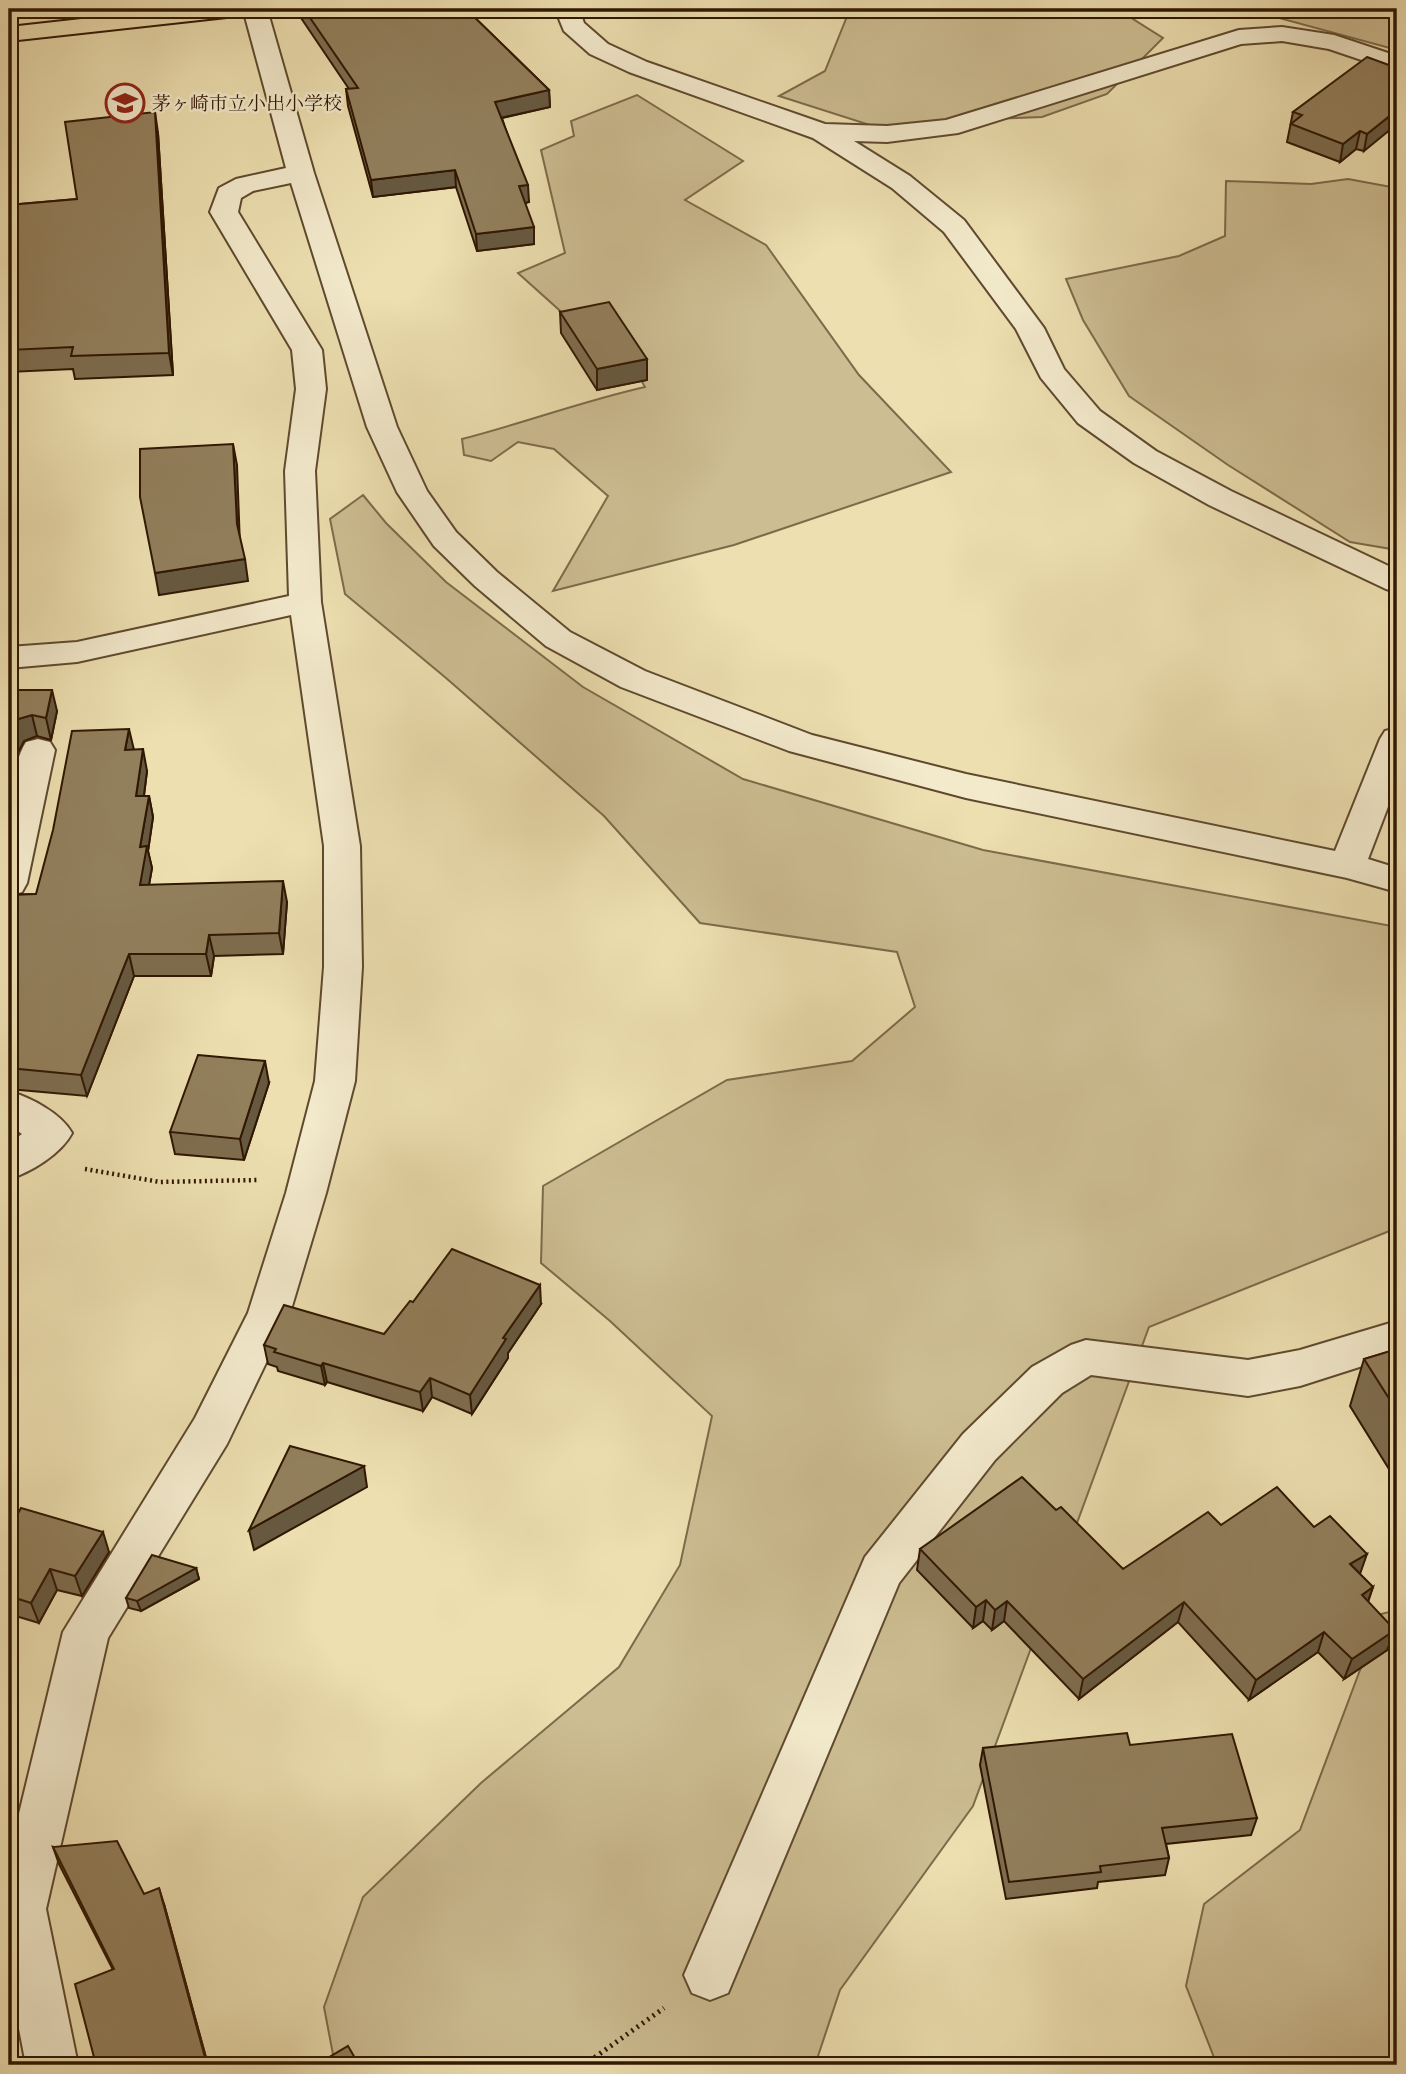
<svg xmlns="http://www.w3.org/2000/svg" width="1406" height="2074" font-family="Cardo,'Noto Serif JP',serif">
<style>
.green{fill:#cdbd92;stroke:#7e6a4a;stroke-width:2}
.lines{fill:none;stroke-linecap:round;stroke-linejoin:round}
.minor-casing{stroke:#5f492e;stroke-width:4}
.major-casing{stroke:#301702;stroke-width:4}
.path-far1{stroke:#301702;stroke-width:4.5;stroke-dasharray:2 3.5;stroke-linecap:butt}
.path{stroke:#301702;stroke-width:5;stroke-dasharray:2 4.5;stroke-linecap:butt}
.minor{fill:#f3eacc;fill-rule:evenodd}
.major{fill:#eddfb0;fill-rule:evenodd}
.wall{fill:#7e6d4f;stroke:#301702;stroke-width:2}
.shaded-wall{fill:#665940;stroke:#301702;stroke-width:2}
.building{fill:#927f5c;stroke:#301702;stroke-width:2}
.labels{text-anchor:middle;stroke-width:5;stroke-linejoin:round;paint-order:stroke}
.far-poi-label{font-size:19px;fill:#301702;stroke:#f3eacc;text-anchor:start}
</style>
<rect width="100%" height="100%" fill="#eddfb0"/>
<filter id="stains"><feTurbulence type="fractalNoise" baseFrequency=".00286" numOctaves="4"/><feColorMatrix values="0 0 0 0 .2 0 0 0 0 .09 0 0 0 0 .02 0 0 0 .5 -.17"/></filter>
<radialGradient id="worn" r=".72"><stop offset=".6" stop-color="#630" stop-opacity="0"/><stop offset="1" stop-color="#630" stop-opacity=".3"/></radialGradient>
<g class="green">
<polygon points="850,9 1117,9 1163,38 1107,94 1042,117 988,119 904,136 779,96 825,71"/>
<polygon points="1246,9 1369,9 1397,16 1397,50"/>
<path d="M637,95L743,161L685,200L766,245L859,375L951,472L734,545L553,591L608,496L554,449L518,442L491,461L464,455L462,439C524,423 583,401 645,387L608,322L567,317L518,273L565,253L541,150L574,136L571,121Z"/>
<polygon points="1348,179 1397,188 1397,550 1350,542 1228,465 1129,396 1083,320 1066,279 1179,256 1225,236 1226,181 1311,184"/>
<polygon points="363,495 386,523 446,582 583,687 743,779 983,850 1397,927 1397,1228 1149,1327 973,1806 840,1990 815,2065 335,2065 324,2007 363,1897 481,1783 619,1667 680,1565 712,1416 610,1321 541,1263 543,1186 727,1080 852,1061 915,1007 897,952 700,923 604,816 446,678 345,594 330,519"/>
<polygon points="1397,1610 1397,2065 1217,2065 1186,1986 1204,1904 1300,1830 1381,1614"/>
</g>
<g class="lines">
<defs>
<g id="minor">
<polygon points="243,9 267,9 314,173 397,427 427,491 456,532 497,572 570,632 645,671 812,735 966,774 1335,851 1380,739 1385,731 1397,728 1397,783 1368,859 1397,868 1397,892 1347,878 966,798 789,751 621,687 546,646 475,586 434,546 397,492 367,427 291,183 253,191 241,198 238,212 322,350 326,389 315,471 321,602 360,846 362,967 355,1081 326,1193 290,1313 227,1444 108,1638 46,1909 78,2065 26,2065 9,1977 9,1855 63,1632 195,1418 248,1313 286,1193 315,1081 324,967 324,846 291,615 77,662 9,668 9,647 77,642 289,596 285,471 296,389 292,350 210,212 219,188 236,179 286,168"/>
<polygon points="555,9 579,9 584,23 608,44 647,62 825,124 887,126 946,120 1239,30 1282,27 1334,35 1397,56 1397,72 1329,49 1282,41 1241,44 958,133 887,142 854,141 910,176 964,220 1044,328 1064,369 1100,411 1156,451 1231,491 1397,570 1397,592 1386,589 1209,505 1134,463 1078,423 1041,378 1016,329 944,232 892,188 813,138 629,72 590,54 564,31"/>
<path d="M38,739L50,742L55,750L27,883L22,892L9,896C7,855 4,777 26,742Z"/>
<path d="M9,1091C31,1098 61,1113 72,1133C61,1154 31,1172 9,1179V1143L22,1134L9,1125Z"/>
<polygon points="1397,1321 1397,1355 1300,1386 1248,1396 1091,1375 1062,1393 995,1460 899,1583 728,1993 710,2000 692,1993 684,1975 865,1557 963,1434 1032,1367 1071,1345 1086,1340 1248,1360 1300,1350"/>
</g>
<polygon id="major" points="172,9 248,9 245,14 236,16 9,41 9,27"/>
</defs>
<use href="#minor" class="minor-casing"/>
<use href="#major" class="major-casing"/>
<polyline class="path-far1" points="85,1169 160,1182 257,1180"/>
<polyline class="path" points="584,2065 664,2008"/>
<use href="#minor" class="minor"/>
<use href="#major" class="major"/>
</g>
<g class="wall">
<polygon points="295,9 466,9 549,90 550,107 502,118 529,202 525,203 534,244 477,251 456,187 373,197 348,106 346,89 349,89"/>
<polygon points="1397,68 1364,151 1356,149 1340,162 1287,142 1293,112"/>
<polygon points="158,133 173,375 75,379 73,369 9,372 9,205 77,199"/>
<polygon points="560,312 647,359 647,380 597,390 561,333"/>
<polygon points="9,690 57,711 51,740 37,736 24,741 16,756 9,787"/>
<polygon points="134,750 147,771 144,796 149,796 153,817 148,851 152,868 149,885 287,902 283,954 214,956 211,976 134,976 87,1096 9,1089 9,895 36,894"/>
<polygon points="269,1083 244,1160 175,1154 170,1132"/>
<polygon points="413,1302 541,1304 508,1353 508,1358 472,1414 432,1397 423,1411 327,1382 325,1385 278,1371 277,1367 268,1364 264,1345 384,1334"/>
<polygon points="1397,1349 1397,1482 1350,1406 1364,1359"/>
<polygon points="1056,1510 1123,1569 1221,1525 1360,1574 1373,1587 1368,1602 1387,1650 1344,1679 1318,1652 1249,1700 1178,1622 1079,1699 1004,1621 992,1630 983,1621 973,1628 917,1570 920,1549"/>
<polygon points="9,1523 109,1552 82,1596 57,1590 39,1623 9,1614"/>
<polygon points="196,1568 199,1579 141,1611 129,1608 126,1598"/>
<polygon points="1130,1745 1257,1818 1251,1835 1166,1844 1169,1858 1165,1875 1098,1882 1097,1888 1006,1899 980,1765 983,1748"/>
<polygon points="53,1847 164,1904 208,2065 113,1970 59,1864"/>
</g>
<g class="shaded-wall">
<polygon points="549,90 550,107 496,119 495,102"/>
<polygon points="1397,110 1397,124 1364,151 1367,134"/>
<polygon points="155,112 158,133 173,375 169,353"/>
<polygon points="1360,131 1356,149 1340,162 1343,144"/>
<polygon points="455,170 456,187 373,197 371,180"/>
<polygon points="528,185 529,202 520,204 519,186"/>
<polygon points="534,227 534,244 477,251 476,234"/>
<polygon points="647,359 647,380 597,390 597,369"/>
<polygon points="233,444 237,465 240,546 237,524"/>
<polygon points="245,559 248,581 159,595 155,573"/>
<polygon points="52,690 57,711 51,740 46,718"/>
<polygon points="32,715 37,736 24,741 16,756 9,786 9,744 11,735 18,719"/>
<polygon points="129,729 134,750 125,750"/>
<polygon points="143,749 147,771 141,818 136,796"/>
<polygon points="149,796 153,817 148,851 152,868 145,907 140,885 140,847"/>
<polygon points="283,881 287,902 283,954 279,933"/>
<polygon points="209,935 214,956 211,976 206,954"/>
<polygon points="129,954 134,976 87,1096 81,1075"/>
<polygon points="265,1061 269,1083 244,1160 240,1139"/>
<polygon points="540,1285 541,1304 508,1353 508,1358 472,1414 470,1395 503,1338"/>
<polygon points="323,1363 327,1382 325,1385 321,1366"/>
<polygon points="430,1378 432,1397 423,1411 420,1392"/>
<polygon points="364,1466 367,1487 254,1550 249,1530"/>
<polygon points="103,1532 109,1552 82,1596 75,1576"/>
<polygon points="1367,1554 1360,1574 1350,1564"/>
<polygon points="196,1568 199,1579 141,1611 137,1601"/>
<polygon points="50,1569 57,1590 39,1623 31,1603"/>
<polygon points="1373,1587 1366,1607 1362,1595"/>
<polygon points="986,1600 983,1621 973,1628 976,1607"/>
<polygon points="1007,1601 1004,1621 992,1630 995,1610"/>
<polygon points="1184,1602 1178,1622 1079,1699 1083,1679"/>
<polygon points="1395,1630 1387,1650 1344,1679 1352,1659"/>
<polygon points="1324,1632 1318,1652 1249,1700 1256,1680"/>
<polygon points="159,1888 164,1904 208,2065 207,2065"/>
</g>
<g class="building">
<polygon points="304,9 466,9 549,90 495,102 528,185 519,186 534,227 476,234 455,170 371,180 346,89 358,88"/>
<polygon points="1367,57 1397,68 1397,110 1367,134 1360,131 1343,144 1291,124 1302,115 1293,112"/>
<polygon points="155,112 169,353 71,356 73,347 9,350 9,205 77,199 65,122"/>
<polygon points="609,302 647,359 597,369 560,312"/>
<polygon points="233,444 237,524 245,559 155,573 140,497 140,449"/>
<polygon points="9,690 52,690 46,718 32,715 18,719 11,735 9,744"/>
<polygon points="129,729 125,750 143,749 136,796 149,796 140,847 147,846 140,885 283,881 279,933 209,935 206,954 129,954 81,1075 9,1068 9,895 36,894 53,830 72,731"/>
<polygon points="198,1055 265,1061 240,1139 170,1132"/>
<polygon points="452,1249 540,1285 503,1338 506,1339 470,1395 430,1378 420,1392 323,1363 321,1366 274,1352 276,1349 264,1345 284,1305 384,1334 410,1301 413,1302"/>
<polygon points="1397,1349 1397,1411 1364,1359"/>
<polygon points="290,1446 364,1466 249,1530"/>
<polygon points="1022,1477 1056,1510 1061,1507 1123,1569 1208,1512 1221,1525 1277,1487 1314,1527 1330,1516 1367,1554 1350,1564 1373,1587 1362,1595 1395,1630 1352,1659 1324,1632 1256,1680 1184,1602 1083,1679 1007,1601 995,1610 986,1600 976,1607 920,1549"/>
<polygon points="21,1508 103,1532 75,1576 50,1569 31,1603 9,1596 9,1523 12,1524"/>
<polygon points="152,1555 196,1568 137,1601 126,1598"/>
<polygon points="1127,1733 1130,1745 1232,1734 1257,1818 1162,1828 1169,1858 1100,1866 1101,1872 1009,1882 983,1748"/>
<polygon points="117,1841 144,1894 159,1888 207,2065 96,2065 75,1984 114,1969 53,1847"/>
<polygon points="348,2046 359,2065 316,2065"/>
</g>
<defs>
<symbol id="school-ring" viewBox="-11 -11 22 22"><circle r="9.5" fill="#f3eacc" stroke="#8f2418" stroke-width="1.5"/><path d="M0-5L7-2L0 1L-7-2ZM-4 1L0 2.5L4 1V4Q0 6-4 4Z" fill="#8f2418"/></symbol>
</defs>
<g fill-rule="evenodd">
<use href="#school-ring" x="103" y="81" width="44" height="44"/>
</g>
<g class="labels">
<g class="far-poi-label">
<text x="152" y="110">茅ヶ崎市立小出小学校</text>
</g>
</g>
<rect width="1406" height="2074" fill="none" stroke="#eddfb0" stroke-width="35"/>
<rect x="10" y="10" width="1385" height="2053" fill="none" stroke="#301702" stroke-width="3.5"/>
<rect x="18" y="18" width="1371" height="2039" fill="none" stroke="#301702" stroke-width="2"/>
<rect width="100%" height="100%" filter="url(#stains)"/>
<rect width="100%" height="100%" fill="url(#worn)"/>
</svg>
